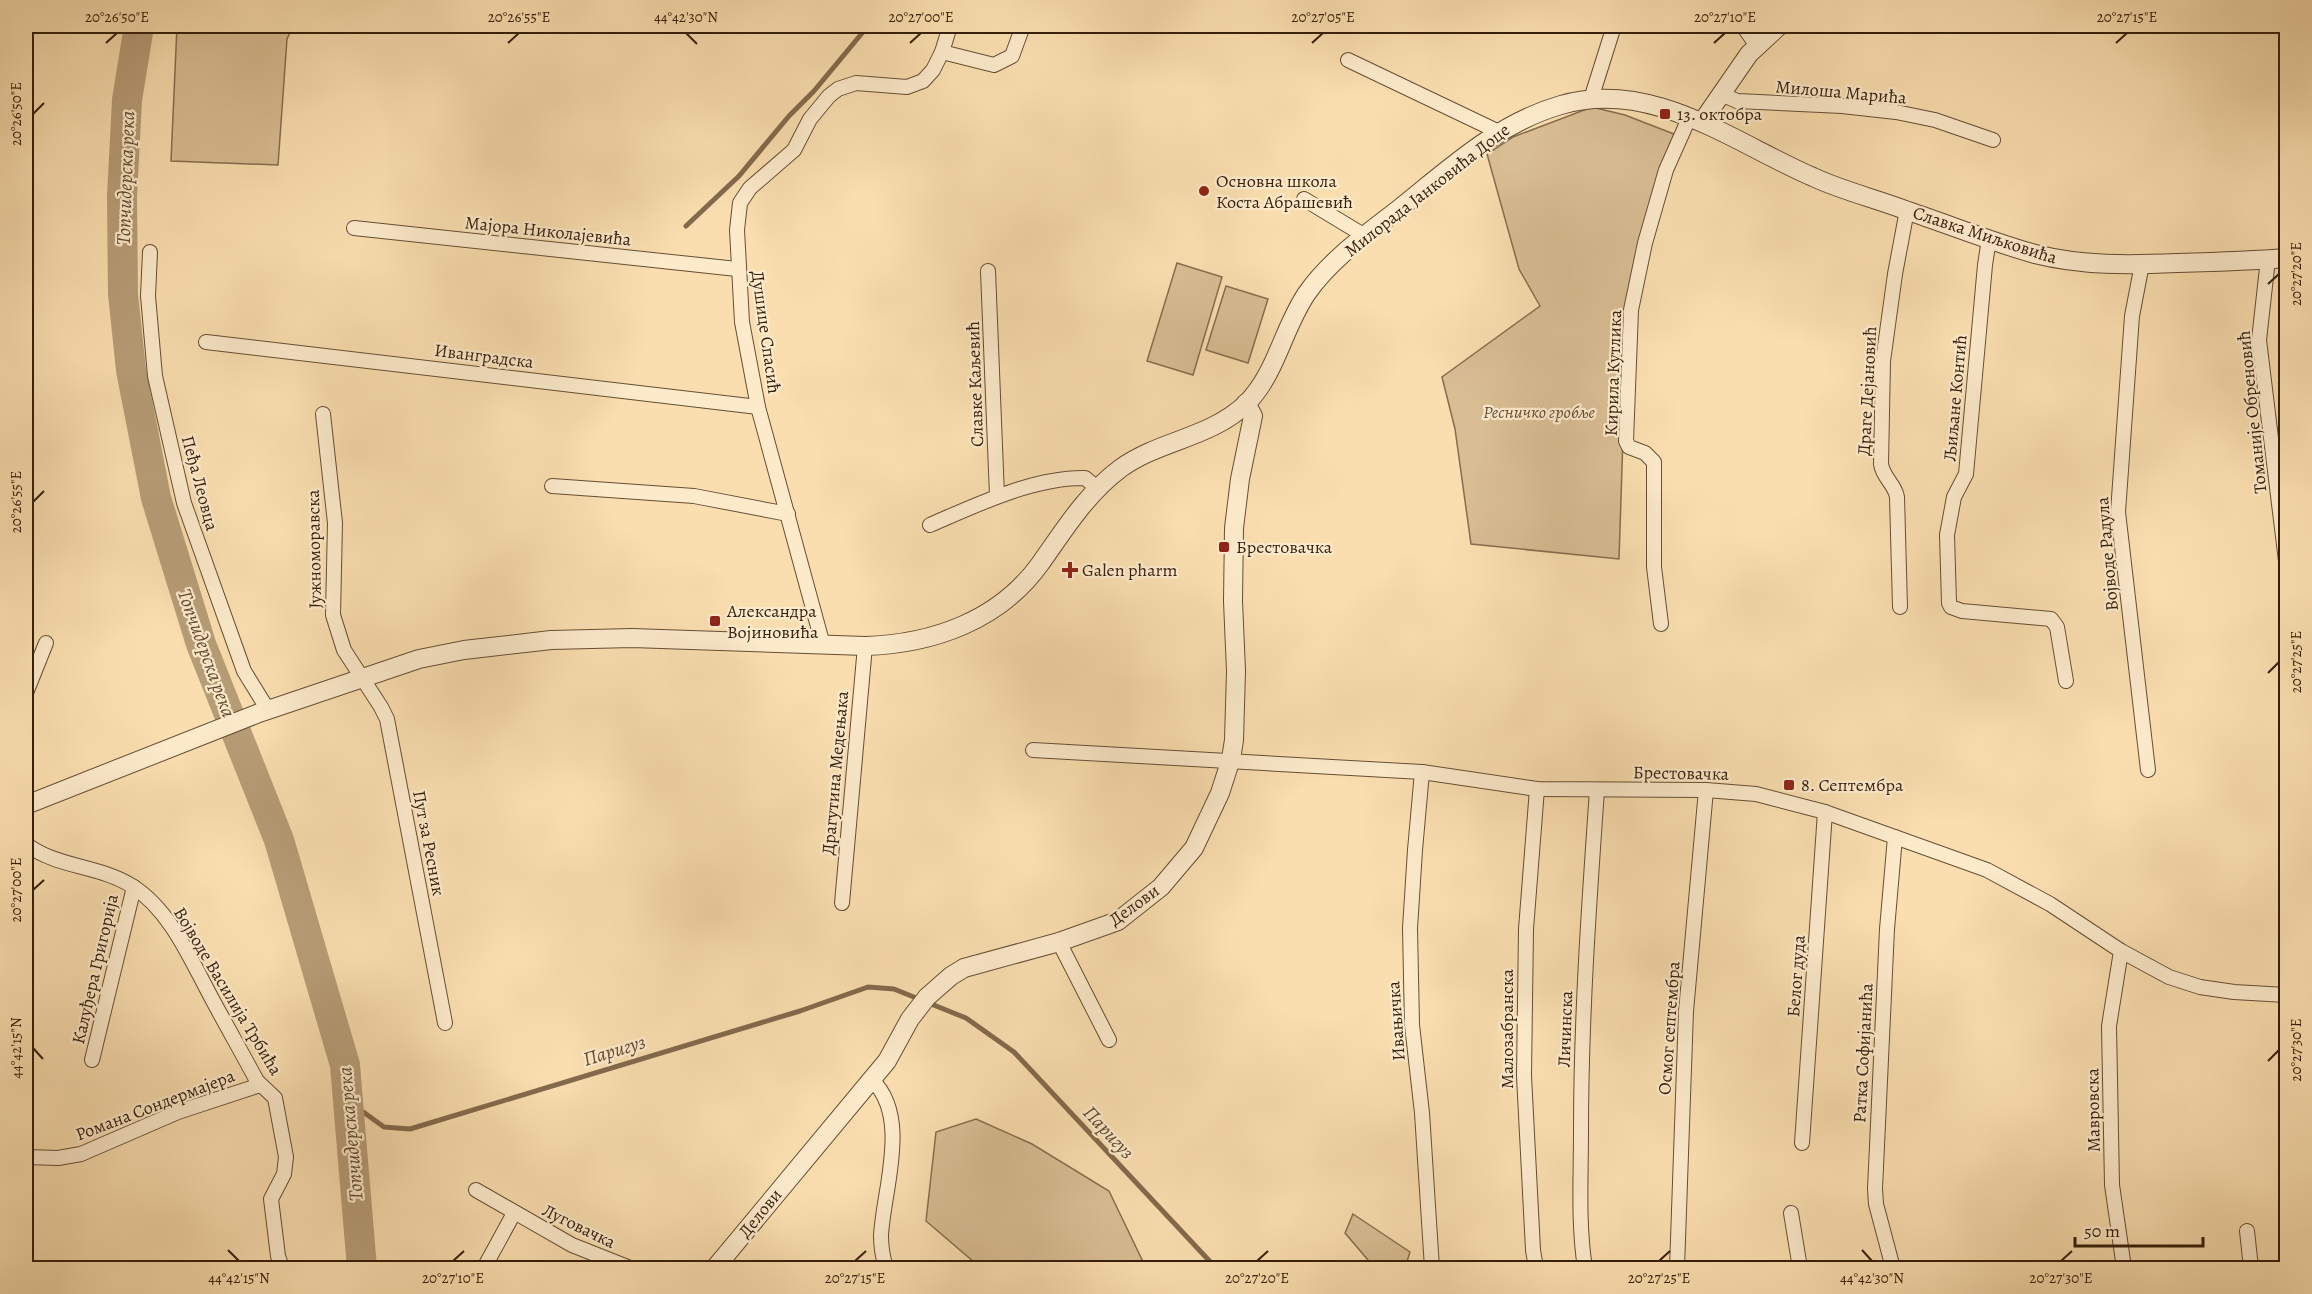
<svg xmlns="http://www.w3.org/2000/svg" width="2312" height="1294" font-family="Alegreya,serif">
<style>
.green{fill:#d9bd93;stroke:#876e4f;stroke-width:1.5}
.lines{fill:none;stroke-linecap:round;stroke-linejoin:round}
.stream{stroke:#836a4c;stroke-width:5}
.river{stroke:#b79d77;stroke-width:30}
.minor-casing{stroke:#664e34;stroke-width:16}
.tertiary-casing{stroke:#664e34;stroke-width:20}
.minor{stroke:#fceacb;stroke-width:14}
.tertiary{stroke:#fceacb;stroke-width:18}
.ticks{fill:none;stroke:#351e0b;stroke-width:2}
.poi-dot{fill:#8f2418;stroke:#fceacb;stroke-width:2}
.labels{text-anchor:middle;stroke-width:4.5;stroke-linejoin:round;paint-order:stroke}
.street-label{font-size:18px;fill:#351e0b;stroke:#fceacb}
.poi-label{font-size:18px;fill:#351e0b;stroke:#fceacb;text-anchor:start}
.park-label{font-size:18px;font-style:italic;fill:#664e34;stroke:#fceacb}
.water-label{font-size:20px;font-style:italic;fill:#624a31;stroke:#fceacb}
.neatline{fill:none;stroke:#351e0b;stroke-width:2}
.ticks-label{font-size:15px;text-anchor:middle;fill:#351e0b}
</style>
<rect width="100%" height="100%" fill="#fadeaf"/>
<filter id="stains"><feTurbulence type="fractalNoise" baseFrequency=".00333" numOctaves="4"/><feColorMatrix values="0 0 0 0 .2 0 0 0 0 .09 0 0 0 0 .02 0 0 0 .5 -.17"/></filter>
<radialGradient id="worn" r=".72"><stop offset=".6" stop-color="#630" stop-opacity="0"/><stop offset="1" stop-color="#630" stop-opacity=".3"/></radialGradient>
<g class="green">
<polygon points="177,26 293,26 287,39 278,165 171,161"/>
<polygon points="1592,107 1625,115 1674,134 1641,245 1627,315 1619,559 1471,544 1455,429 1442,377 1540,306 1519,269 1487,154 1513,137"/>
<polygon points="1177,263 1222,277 1193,375 1147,361"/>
<polygon points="1226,286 1268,299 1248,363 1206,350"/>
<polygon points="976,1119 1032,1144 1109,1191 1146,1268 981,1268 926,1221 936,1132"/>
<polygon points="1353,1214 1410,1252 1405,1268 1361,1268 1368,1260 1345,1233"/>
</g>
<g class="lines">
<g class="stream">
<polyline points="686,226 739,176 789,116 814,91 868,26"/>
<polyline points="348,1101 384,1127 410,1129 800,1011 868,987 894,989 966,1018 1014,1052 1216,1268"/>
</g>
<polyline class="river" points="139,26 127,100 122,197 123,294 131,370 156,498 201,644 279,840 345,1065 362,1268"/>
<defs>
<g id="minor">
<polyline points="1743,26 1757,46"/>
<polyline points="942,52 994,65 1012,56 1023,26"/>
<polyline points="1348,60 1499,132"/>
<polyline points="1721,94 1737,101 1842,106 1896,112 1935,120 1993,140"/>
<polyline points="1591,99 1614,26"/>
<polyline points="1304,199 1365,236"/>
<polyline points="354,228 737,269"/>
<polyline points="1989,239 1985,265 1966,474 1954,497 1947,535 1949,603 1951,607 1962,611 2051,619 2057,627 2066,681"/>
<polyline points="150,252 148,296 155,376 184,503 244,671 268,710"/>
<polyline points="2268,259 2259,340 2286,561"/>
<polyline points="2142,264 2132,316 2118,512 2148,770"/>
<polyline points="988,271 997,496"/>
<polyline points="206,342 758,407"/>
<polyline points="323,414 335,523 333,615 344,650 381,707 387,719 445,1023"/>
<polyline points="552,486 694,496 788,514"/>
<path d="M930,525C976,505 1034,477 1085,478L1097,488"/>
<path d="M1900,607L1897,497C1895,484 1883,478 1881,464L1883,361L1895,274L1907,210"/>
<polyline points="1661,624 1654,567 1654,462 1645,453 1629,447 1626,441 1631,310 1645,243 1666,170 1690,116"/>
<polyline points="823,645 758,407 742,322 737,230 740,203 750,188 794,150 810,119 829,96 838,89 856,83 907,87 923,81 933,70 942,52 950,26"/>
<polyline points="26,693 46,643"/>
<polyline points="1033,750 1422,772 1537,789 1706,790 1756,794 1825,812 1987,870 2050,904 2121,951 2169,977 2200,987 2234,992 2286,995"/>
<polyline points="1422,772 1415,850 1410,928 1412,1025 1422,1113 1432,1268"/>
<path d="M26,844C57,868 99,865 132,886C170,910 190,958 211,997C226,1025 242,1053 257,1081L275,1098L286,1157L284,1174L271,1199L278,1256L282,1268"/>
<polyline points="842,903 865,646"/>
<polyline points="1059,942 1109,1040"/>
<polyline points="2121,951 2109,1026 2112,1185 2124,1268"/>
<polyline points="92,1060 134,887"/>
<path d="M872,1080C911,1117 883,1191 881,1236C881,1247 883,1258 886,1268"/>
<polyline points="1802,1143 1825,812"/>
<polyline points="26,1157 58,1158 81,1154 178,1112 260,1085"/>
<polyline points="476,1190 572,1245 630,1268"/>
<polyline points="1791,1213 1800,1268"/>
<polyline points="2247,1231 2251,1268"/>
<polyline points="484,1268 514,1213"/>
<polyline points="1536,1268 1533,1250 1524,1076 1526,929 1537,789"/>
<path d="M1585,1268C1578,1224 1581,1177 1581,1132C1581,1017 1589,904 1597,790"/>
<polyline points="1677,1268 1686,1011 1706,790"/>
<polyline points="1893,1268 1876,1204 1875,1189 1887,929 1895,837"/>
</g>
<g id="tertiary">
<polyline points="1702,122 1749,54 1779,26"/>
<path d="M26,805L259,713L419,659L464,650L551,640L632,638L865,646C932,644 999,621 1040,564C1065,529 1086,494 1121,468C1160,440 1211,438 1247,403C1277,372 1283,328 1307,293C1331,259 1367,234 1400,208C1450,168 1498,123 1561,105C1652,78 1734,143 1813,177C1843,191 1877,199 1908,211C1950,225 1992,242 2035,254C2082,266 2130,265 2177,263C2214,262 2250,261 2286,258"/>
<polyline points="715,1268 887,1061 910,1019 927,997 951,976 964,968 1059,942 1118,921 1161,887 1194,848 1220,793 1231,759 1234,740 1236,671 1233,601 1234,528 1240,479 1253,416 1246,403"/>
</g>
</defs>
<use href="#minor" class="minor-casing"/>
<use href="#tertiary" class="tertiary-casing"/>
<use href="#minor" class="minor"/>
<use href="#tertiary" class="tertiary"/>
</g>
<path class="ticks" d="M686,33L697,44M106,43L117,33M508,43L519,33M910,43L921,33M1312,43L1323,33M1714,43L1725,33M2116,43L2127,33M33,114L44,103M2268,284L2279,274M33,502L44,491M2268,673L2279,662M33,890L44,880M33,1048L43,1059M2268,1061L2279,1050M228,1250L239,1261M1862,1250L1872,1261M453,1261L464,1251M855,1261L866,1251M1257,1261L1268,1251M1659,1261L1670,1251M2061,1261L2072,1251"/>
<g class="poi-dot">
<rect x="1659" y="108" width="12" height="12" rx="3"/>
<circle cx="1204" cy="191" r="6"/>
<rect x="1218" y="541" width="12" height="12" rx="3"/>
<path d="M1067 561h6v6h6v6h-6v6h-6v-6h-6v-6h6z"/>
<rect x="709" y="615" width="12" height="12" rx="3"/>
<rect x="1783" y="779" width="12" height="12" rx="3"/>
</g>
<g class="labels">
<g class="street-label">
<text transform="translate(1841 92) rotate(5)" y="6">Милоша Марића</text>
<text transform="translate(1427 190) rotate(-38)" y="6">Милорада Јанковића Доце</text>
<text transform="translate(548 231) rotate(6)" y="6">Мајора Николајевића</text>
<text transform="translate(1985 235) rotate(18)" y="6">Славка Миљковића</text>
<text transform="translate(766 332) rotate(82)" y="6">Душице Спасић</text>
<text transform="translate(484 356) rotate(7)" y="6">Иванградска</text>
<text transform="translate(1613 373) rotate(-88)" y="6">Кирила Кутлика</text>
<text transform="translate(975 384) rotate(-92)" y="6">Славке Каљевић</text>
<text transform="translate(1867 391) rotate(-87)" y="6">Драге Дејановић</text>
<text transform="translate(1955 398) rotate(-85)" y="6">Љиљане Контић</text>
<text transform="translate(2252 412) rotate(-96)" y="6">Томаније Обреновић</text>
<text transform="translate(200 483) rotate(75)" y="6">Пеђа Леовца</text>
<text transform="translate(314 549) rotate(-91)" y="6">Јужноморавска</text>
<text transform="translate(2107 554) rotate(-95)" y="6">Војводе Радула</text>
<text transform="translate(835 773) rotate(-85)" y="6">Драгутина Медењака</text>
<text transform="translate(1681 773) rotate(1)" y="6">Брестовачка</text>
<text transform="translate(429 843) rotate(79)" y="6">Пут за Ресник</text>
<text transform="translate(1134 905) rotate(-36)" y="6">Делови</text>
<text transform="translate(95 969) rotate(-77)" y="6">Калуђера Григорија</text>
<text transform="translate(1796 976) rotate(-86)" y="6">Белог дуда</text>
<text transform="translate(228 991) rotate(59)" y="6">Војводе Василија Трбића</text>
<text transform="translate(1396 1021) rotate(-94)" y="6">Ивањичка</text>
<text transform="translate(1669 1028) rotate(-86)" y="6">Осмог септембра</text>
<text transform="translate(1507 1029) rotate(-90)" y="6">Малозабранска</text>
<text transform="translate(1565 1029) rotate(-88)" y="6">Личинска</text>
<text transform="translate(1863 1053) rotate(-87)" y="6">Ратка Софијанића</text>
<text transform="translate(155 1105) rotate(-21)" y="6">Романа Сондермајера</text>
<text transform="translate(2093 1110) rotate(-91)" y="6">Мавровска</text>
<text transform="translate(760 1213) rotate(-51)" y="6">Делови</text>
<text transform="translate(579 1226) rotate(26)" y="6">Луговачка</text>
</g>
<g class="poi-label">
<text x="1677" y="120">13. октобра</text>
<text x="1216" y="187">Основна школа<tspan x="1216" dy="21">Коста Абрашевић</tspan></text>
<text x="1236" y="553">Брестовачка</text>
<text x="1082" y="576">Galen pharm</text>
<text x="727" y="617">Александра<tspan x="727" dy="21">Војиновића</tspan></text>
<text x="1801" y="791">8. Септембра</text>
</g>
<g class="park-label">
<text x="1539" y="418">Ресничко гробље</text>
</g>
<g class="water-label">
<text transform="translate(125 178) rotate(-88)" y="7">Топчидерска река</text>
<text transform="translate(207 653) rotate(70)" y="7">Топчидерска река</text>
<text transform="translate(614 1050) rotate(-17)" y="7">Паригуз</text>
<text transform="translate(1109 1132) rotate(47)" y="7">Паригуз</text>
<text transform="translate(350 1134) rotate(-95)" y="7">Топчидерска река</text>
</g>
</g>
<rect width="2312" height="1294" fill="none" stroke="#fadeaf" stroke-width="66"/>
<path d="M2075 1237v9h128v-9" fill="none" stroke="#351e0b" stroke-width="3"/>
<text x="2084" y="1237" font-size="18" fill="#351e0b" stroke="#fceacb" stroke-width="4.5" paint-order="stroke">50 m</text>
<rect x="33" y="33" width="2246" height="1228" class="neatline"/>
<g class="ticks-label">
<text x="117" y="22">20°26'50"E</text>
<text x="519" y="22">20°26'55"E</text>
<text x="686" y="22">44°42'30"N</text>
<text x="921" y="22">20°27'00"E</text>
<text x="1323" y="22">20°27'05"E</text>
<text x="1725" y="22">20°27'10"E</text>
<text x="2127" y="22">20°27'15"E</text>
<text transform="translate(16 114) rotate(-90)" y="5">20°26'50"E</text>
<text transform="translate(2296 274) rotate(-90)" y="5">20°27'20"E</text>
<text transform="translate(16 502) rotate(-90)" y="5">20°26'55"E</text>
<text transform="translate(2296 662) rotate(-90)" y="5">20°27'25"E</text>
<text transform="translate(16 890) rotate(-90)" y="5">20°27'00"E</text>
<text transform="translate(16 1048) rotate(-90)" y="5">44°42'15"N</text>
<text transform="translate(2296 1050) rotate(-90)" y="5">20°27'30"E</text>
<text x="239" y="1283">44°42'15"N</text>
<text x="453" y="1283">20°27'10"E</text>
<text x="855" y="1283">20°27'15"E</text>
<text x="1257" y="1283">20°27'20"E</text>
<text x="1659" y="1283">20°27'25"E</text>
<text x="1872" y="1283">44°42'30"N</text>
<text x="2061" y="1283">20°27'30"E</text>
</g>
<rect width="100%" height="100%" filter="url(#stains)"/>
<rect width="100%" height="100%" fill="url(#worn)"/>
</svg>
